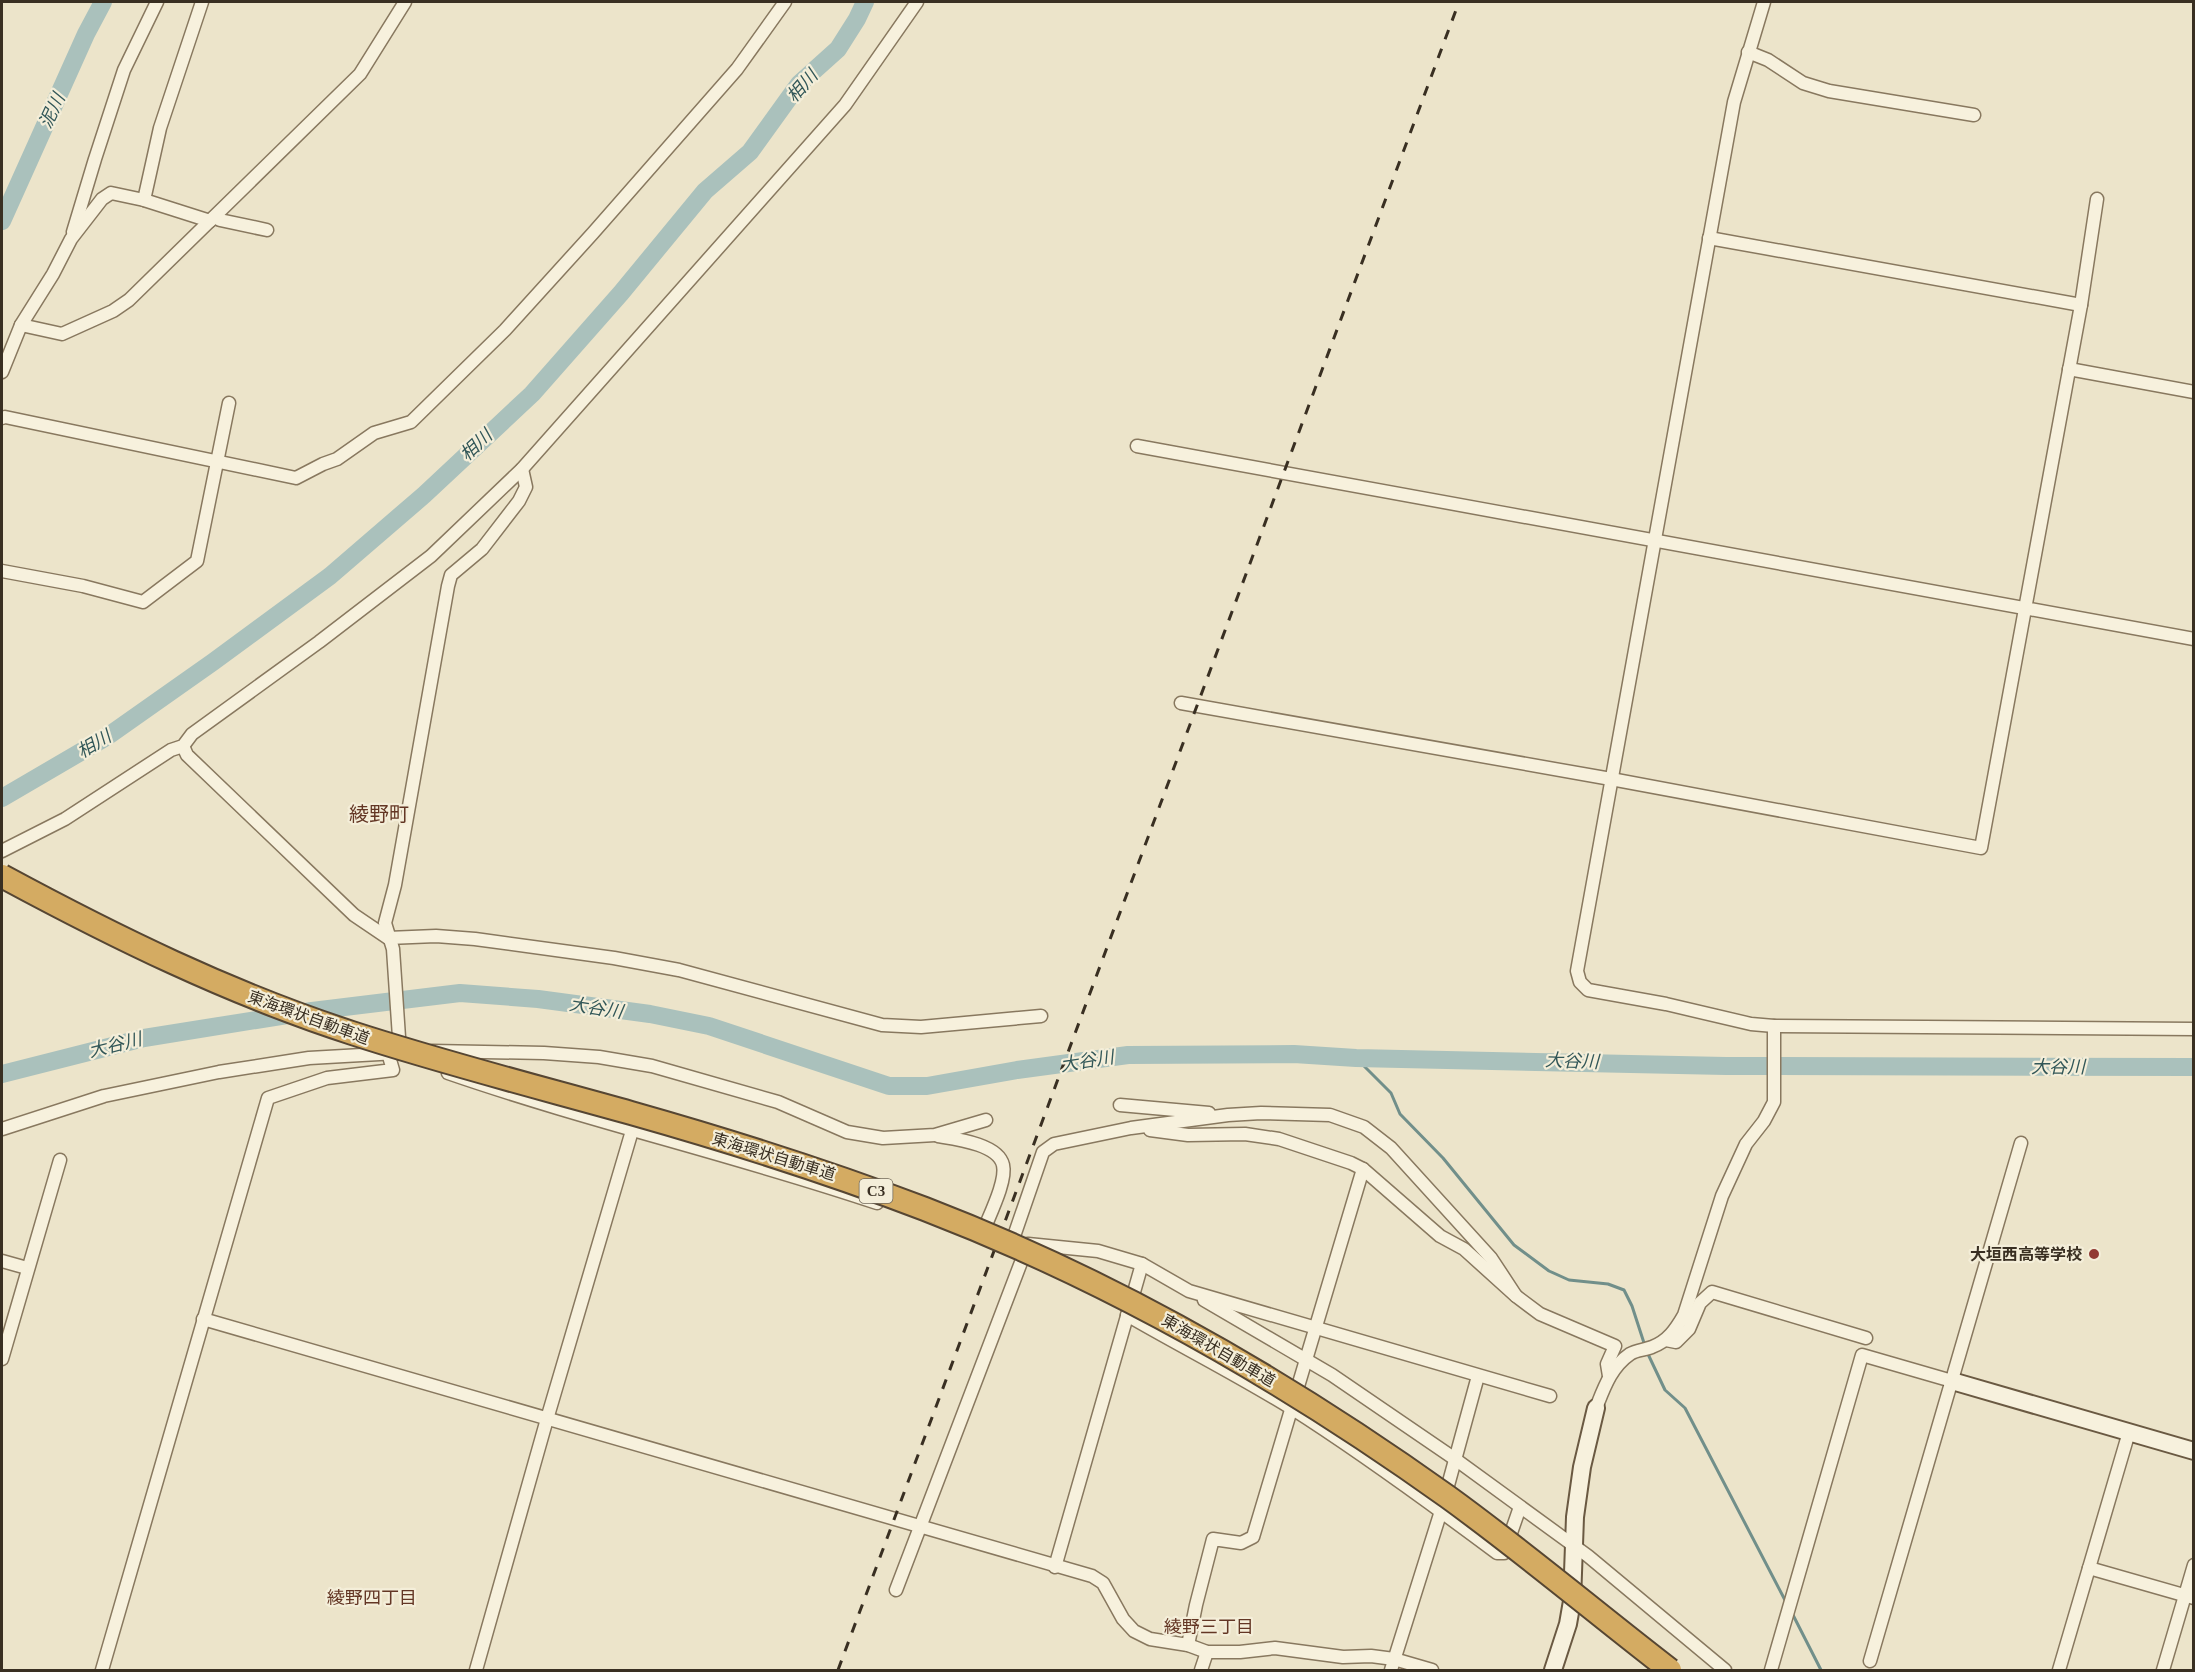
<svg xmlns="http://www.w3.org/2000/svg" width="2195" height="1672" font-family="'Times New Roman','Noto Sans JP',serif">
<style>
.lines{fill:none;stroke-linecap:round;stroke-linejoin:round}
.stream{stroke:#718f8a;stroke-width:3}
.river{stroke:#aac1bc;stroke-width:18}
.street-casing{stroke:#88785f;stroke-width:15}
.secondary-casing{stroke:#6a5942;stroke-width:20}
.street{stroke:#f7f1dd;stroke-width:12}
.secondary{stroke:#f7f1dd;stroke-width:16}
.rail{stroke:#392f22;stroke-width:3;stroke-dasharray:10 10;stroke-linecap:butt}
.highway-bridge-casing{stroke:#564633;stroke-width:26;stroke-linecap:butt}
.highway-bridge{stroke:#d4ab62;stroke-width:22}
.poi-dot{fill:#923a33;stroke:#f4eed9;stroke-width:2}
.labels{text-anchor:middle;stroke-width:4.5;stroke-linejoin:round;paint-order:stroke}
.shield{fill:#f4eed9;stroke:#716859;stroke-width:1.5}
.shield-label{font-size:15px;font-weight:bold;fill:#392f22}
.street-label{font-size:16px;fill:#392f22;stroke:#f4eed9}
.poi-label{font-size:16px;font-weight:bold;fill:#392f22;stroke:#f4eed9;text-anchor:end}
.water-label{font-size:18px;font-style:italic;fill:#325758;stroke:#f4eed9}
.neighbourhood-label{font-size:18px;fill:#633624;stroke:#f4eed9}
.quarter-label{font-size:20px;fill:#633624;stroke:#f4eed9}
</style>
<rect width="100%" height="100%" fill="#ece4ca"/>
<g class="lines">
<g class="stream">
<polyline points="1356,1058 1391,1093 1400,1114 1443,1158 1514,1245 1549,1271 1569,1280 1608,1284 1624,1290 1632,1306 1645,1346"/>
<polyline points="1647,1352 1665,1390 1685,1408 1786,1602"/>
<polyline points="1792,1613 1821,1670"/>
</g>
<g class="river">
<polyline points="2,221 86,34 103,2"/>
<polyline points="2,798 108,736 213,662 330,576 424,495 532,394 621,293 705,191 750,152 799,84 838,49 857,19 865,2"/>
<polyline points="2,1074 144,1038 312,1011 460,993 538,999 650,1014 709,1026 889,1086 927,1086 1017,1070 1128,1055 1294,1054 1356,1058 1726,1066 2194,1067"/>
</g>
<defs>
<g id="street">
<polyline points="1764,2 1734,102 1577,971 1580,982 1588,990 1666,1004 1751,1024 1774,1026 2194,1029"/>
<polyline points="1748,52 1768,60 1803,83 1829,91 1974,115"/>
<polyline points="144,200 160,128 202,2"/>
<polyline points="214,217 220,220 267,230"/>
<polyline points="73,232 95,159 124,70 157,2"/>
<polyline points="1709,238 2081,305"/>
<polyline points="21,325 62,334 113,311 129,300 360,74 405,2"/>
<polyline points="2069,369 2194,392"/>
<polyline points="2,372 21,325 53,274 71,239 102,199 111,193 144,200 210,221"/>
<polyline points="2,418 5,417 296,478 323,464 337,459 374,433 411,422 505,330 593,233 737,69 785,2"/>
<polyline points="1137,446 2194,639"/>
<polyline points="2,571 83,586 143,602 197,561 229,403"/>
<polyline points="1181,703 1611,779 1981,848 2081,305 2097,199"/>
<polyline points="183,746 187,755 354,915 388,938 436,936 475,939 614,958 679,970 882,1025 921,1027 1041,1016"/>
<polyline points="2,851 65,819 171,750 183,746 192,734 319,642 431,556 522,469 845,105 917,2"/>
<polyline points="432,1051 544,1053 599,1057 652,1066 778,1102 847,1132 883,1138 935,1135 986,1120"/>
<polyline points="400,1052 393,949 385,923 395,885 448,586 451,575 482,549 519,501 526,487 522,469"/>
<path d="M448,1073C590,1122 735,1155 877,1203"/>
<polyline points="1120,1105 1209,1113"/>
<polyline points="2,1129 104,1096 219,1072 309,1058 397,1053"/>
<polyline points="1150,1130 1188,1135 1245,1134 1279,1139 1351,1163 1363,1169 1440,1236 1464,1249 1516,1296 1540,1314 1615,1346 1607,1364 1609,1376"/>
<path d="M938,1136C956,1139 998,1144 1003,1165C1007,1181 989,1216 983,1232L990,1233"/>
<polyline points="1013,1239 1043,1152 1054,1144 1131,1128 1228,1115 1261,1113 1330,1115 1364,1127 1391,1148 1491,1258 1516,1296"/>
<polyline points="2,1261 27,1268"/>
<polyline points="1204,1300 1332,1375 1455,1459 1588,1556 1725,1670"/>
<path d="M1127,1315C1182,1347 1238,1375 1291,1408C1362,1453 1430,1503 1497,1553H1504L1520,1507"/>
<polyline points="203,1319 1092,1576 1103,1583 1123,1619 1134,1631 1150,1639 1188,1645 1207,1652 1240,1652 1275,1648 1343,1657 1371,1656 1394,1659 1432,1670"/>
<polyline points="1666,1340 1676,1342 1689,1329 1700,1303 1712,1292 1866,1338"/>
<polyline points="2,1359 60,1160"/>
<path d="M1596,1408C1604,1388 1611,1367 1630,1354C1636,1350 1645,1350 1652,1347C1668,1341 1676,1329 1684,1315L1722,1196L1746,1144L1764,1121L1774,1102V1026"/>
<polyline points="1055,1567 1142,1264"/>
<polyline points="2089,1568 2194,1598"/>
<polyline points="896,1590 1028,1244 1098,1251 1142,1264 1189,1291 1550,1396"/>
<polyline points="1188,1645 1196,1605 1213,1539 1241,1543 1253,1537 1363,1169"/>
<polyline points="1870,1661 2021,1143"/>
<polyline points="102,1670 268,1098 327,1078 393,1070 388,1053"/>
<polyline points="476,1670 547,1419 634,1124"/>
<polyline points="1201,1670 1207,1652"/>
<polyline points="1391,1670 1441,1511 1478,1376"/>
<polyline points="1771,1670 1862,1355 1952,1381"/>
<polyline points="2059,1670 2129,1432"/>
<polyline points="2163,1670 2194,1565"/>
</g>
<g id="secondary">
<polyline points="1952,1381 2194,1451"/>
<polyline points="1553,1670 1568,1624 1572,1601 1575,1517 1582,1467 1596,1408"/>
</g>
</defs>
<use href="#street" class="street-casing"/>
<use href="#secondary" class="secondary-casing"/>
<use href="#street" class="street"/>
<use href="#secondary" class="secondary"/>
<polyline class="rail" points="838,1670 1459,2"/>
<defs>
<path id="highway-bridge" d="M2,876C115,937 229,993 352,1033C444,1063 538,1087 631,1113C730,1141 828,1172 925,1209C1112,1281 1286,1381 1448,1497C1524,1552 1596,1613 1670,1670"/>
</defs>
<use href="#highway-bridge" class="highway-bridge-casing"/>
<use href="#highway-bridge" class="highway-bridge"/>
</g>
<circle class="poi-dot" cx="2094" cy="1254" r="6"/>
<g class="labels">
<rect class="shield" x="859.5" y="1179" width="33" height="24" rx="4.5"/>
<g class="shield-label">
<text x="876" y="1196">C3</text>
</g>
<g class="street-label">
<text transform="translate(309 1017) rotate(20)" y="6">東海環状自動車道</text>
<text transform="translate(774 1156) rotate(17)" y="6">東海環状自動車道</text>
<text transform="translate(1219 1350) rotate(30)" y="6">東海環状自動車道</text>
</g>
<g class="poi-label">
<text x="2082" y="1260">大垣西高等学校</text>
</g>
<g class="water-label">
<text transform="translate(802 86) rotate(-48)" y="6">相川</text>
<text transform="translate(52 111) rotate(-65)" y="6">泥川</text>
<text transform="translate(476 445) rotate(-43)" y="6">相川</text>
<text transform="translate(94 744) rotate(-31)" y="6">相川</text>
<text transform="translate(596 1008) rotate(9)" y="6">大谷川</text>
<text transform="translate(115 1045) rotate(-14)" y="6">大谷川</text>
<text transform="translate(1087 1061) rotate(-9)" y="6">大谷川</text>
<text transform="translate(1572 1061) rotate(2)" y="6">大谷川</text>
<text x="2058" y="1073">大谷川</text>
</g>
<g class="neighbourhood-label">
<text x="372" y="1604">綾野四丁目</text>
<text x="1209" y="1633">綾野三丁目</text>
</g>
<g class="quarter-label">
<text x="379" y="821">綾野町</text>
</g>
</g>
<rect width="2195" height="1672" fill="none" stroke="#392f22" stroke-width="6"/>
</svg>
